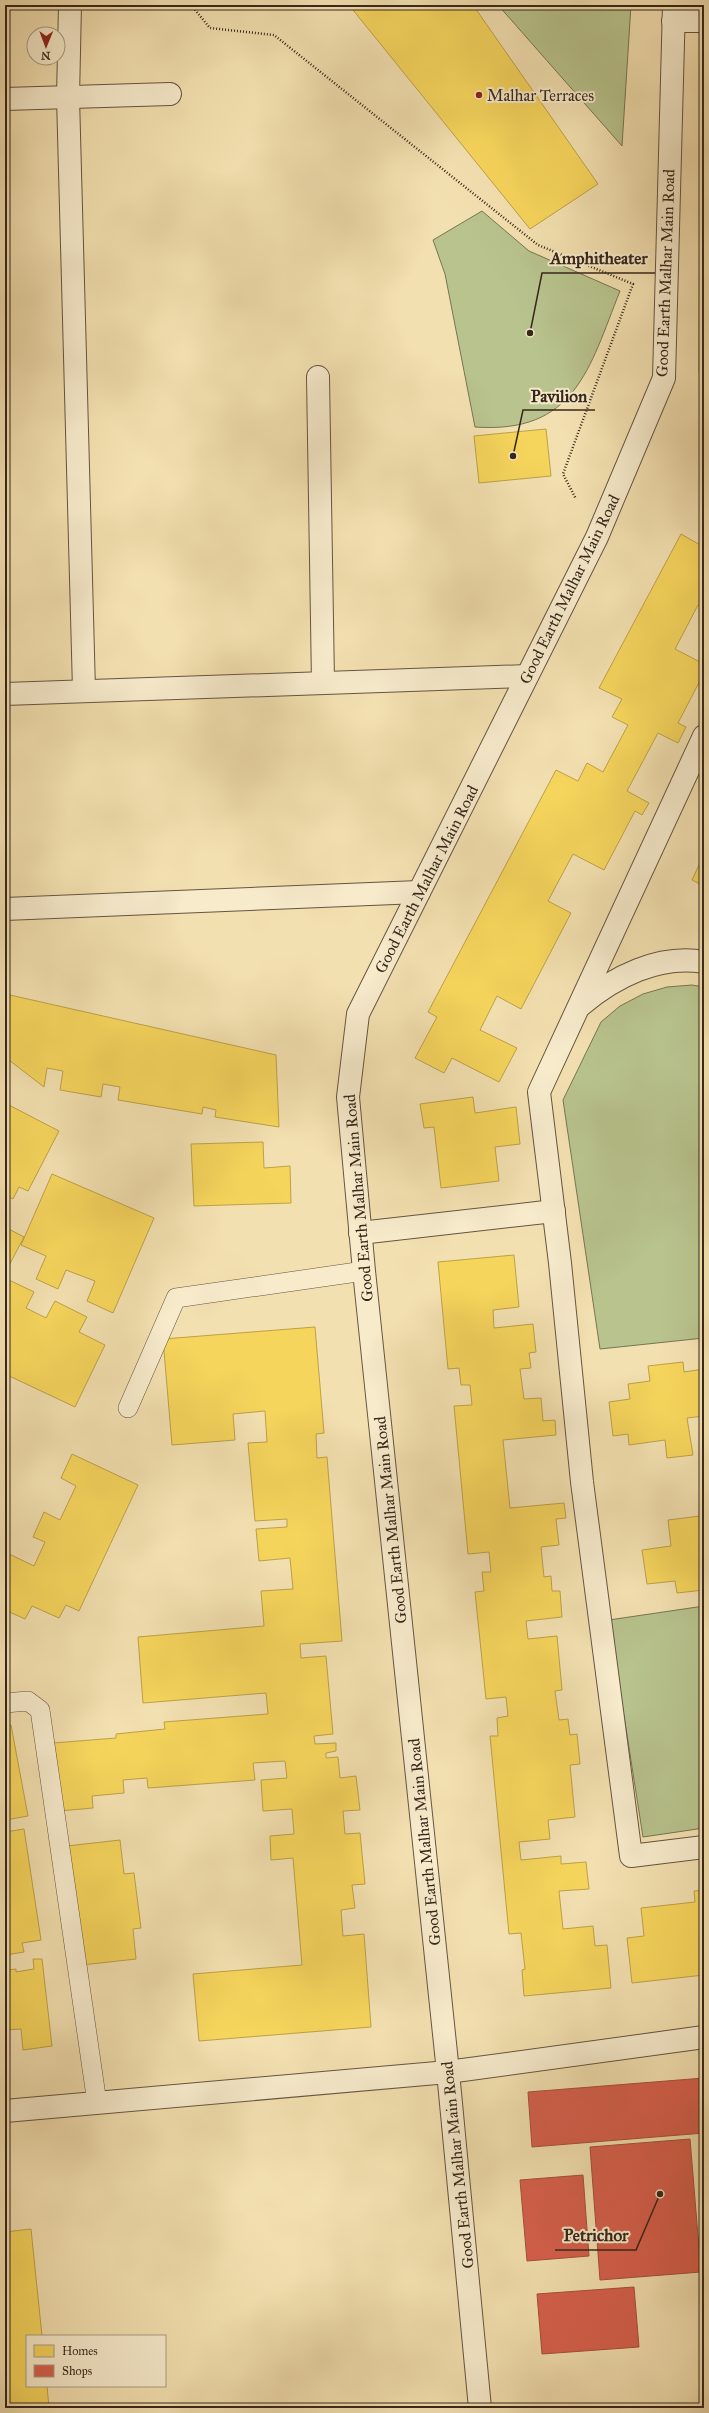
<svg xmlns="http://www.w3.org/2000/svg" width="709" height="2413" font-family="'IM FELL Great Primer',serif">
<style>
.green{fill:#b8c38d;stroke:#787554}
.homes{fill:#f6d55c;stroke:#bda148}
.shops{fill:#d6604d;stroke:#a64f3e}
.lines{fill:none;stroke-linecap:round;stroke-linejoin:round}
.lane-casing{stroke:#665540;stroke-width:20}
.street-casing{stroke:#665540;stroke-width:24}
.path{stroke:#37271b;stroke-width:2.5;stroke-dasharray:1 2;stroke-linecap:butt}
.lane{stroke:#f7ebcc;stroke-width:19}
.street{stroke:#f7ebcc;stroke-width:22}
.poi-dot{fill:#8f2418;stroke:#f7ebcc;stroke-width:1.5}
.labels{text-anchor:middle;stroke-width:4;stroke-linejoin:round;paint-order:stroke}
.poi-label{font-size:16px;fill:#37271b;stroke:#f7ebcc;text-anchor:start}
.street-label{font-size:16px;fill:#37271b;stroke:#f7ebcc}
.leader{fill:none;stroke:#37271b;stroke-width:1.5}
.callout-dot{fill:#37271b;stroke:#f7ebcc;stroke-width:1.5}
.callout-label{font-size:17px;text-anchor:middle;font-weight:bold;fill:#37271b;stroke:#f7ebcc;stroke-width:4;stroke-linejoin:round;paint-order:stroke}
</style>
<rect width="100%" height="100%" fill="#f3e0b0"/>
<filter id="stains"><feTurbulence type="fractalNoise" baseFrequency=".005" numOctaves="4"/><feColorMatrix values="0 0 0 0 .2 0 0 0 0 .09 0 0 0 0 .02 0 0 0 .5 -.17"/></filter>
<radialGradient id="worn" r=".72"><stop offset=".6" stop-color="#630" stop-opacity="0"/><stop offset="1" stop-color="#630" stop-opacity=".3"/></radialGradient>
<g class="green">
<polygon points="498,5 631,5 622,146"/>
<path d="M482,211L529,251L620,291C589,369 575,434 475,427L445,274L433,240Z"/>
<polygon points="692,985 704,987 704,1338 600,1349 563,1100 601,1022 620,1006 643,994 667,987"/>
<polygon points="704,1606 704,1828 643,1837 609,1620"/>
</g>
<g class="homes">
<polygon points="349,5 473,5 598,184 530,229"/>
<polygon points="700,148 704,148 704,373 699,373"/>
<polygon points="546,429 551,476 479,483 474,436"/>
<polygon points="681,534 704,547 704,608 698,605 675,649 704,664 704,673 678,723 686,727 678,743 658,733 627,791 649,803 642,815 635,811 604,870 573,854 548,901 571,913 521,1009 497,996 480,1030 517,1048 499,1082 452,1058 444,1073 415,1058 437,1017 428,1012 556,770 578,781 587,763 603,772 628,725 612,717 622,699 599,688"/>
<polygon points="704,854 704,886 692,880"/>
<polygon points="10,995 276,1055 279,1127 215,1117 216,1110 203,1107 202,1114 118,1100 120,1087 103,1084 101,1097 60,1090 63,1071 47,1068 44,1087 5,1057"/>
<polygon points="473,1097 475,1113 516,1107 520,1144 495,1147 499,1181 441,1188 434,1127 424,1128 420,1104"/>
<polygon points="5,1103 59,1131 28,1191 19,1187 13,1199 5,1195"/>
<polygon points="263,1142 264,1168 290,1166 291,1203 194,1206 191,1144"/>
<polygon points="52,1174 154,1218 113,1313 87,1301 95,1281 66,1270 58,1289 36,1279 46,1256 21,1245"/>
<polygon points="5,1227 24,1237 5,1273"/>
<polygon points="514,1255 519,1307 493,1310 494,1328 533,1324 536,1352 529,1353 531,1368 520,1369 524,1399 541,1398 543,1421 555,1420 556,1435 503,1440 510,1508 564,1503 566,1518 556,1519 559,1545 541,1547 544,1577 551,1576 552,1591 560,1591 562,1617 526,1621 528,1639 557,1636 562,1690 555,1691 559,1720 568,1719 570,1735 577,1734 580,1764 570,1765 575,1817 548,1820 550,1839 519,1842 521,1860 561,1856 561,1864 586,1862 589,1889 559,1891 563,1929 593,1926 595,1946 607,1945 611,1988 524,1996 522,1970 525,1969 521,1933 509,1934 490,1736 498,1736 497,1718 508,1716 506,1697 486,1699 475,1592 484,1591 482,1572 491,1572 489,1552 468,1554 454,1406 472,1405 470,1385 461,1385 459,1368 448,1369 438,1262"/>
<polygon points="7,1279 34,1292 26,1308 46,1318 55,1301 87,1317 79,1332 105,1345 75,1407 5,1374"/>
<polygon points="315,1327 324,1433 316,1434 317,1458 327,1457 342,1641 300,1644 301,1658 326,1656 333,1734 314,1736 315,1744 336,1743 336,1751 326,1753 326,1758 338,1757 340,1778 356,1776 360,1810 343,1811 345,1834 360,1833 365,1884 352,1885 355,1908 341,1910 343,1936 364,1934 371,2027 199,2041 193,1974 302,1965 293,1858 271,1860 270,1836 294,1834 292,1809 263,1811 261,1780 287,1778 285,1761 253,1763 255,1780 148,1788 147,1778 123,1780 124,1793 92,1796 93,1808 59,1811 53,1743 116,1738 116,1734 165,1729 164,1722 268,1714 266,1693 143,1703 138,1637 264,1626 261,1591 293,1589 290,1558 259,1561 256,1529 287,1527 287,1519 255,1521 248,1443 267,1442 265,1411 233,1414 235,1440 172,1445 163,1339"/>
<polygon points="683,1362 684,1372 704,1369 704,1416 687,1418 693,1455 667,1458 665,1440 629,1445 628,1434 613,1436 609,1402 630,1399 628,1384 650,1381 648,1366"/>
<polygon points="72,1454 138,1485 79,1611 66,1605 59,1618 32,1606 25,1619 5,1610 5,1552 34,1566 45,1542 33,1537 44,1512 60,1520 76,1486 61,1478"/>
<polygon points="700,1516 702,1529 704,1528 704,1590 677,1593 675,1581 647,1584 642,1550 671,1546 668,1520"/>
<polygon points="11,1725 28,1816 5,1820 5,1726"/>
<polygon points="24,1829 41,1940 22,1943 24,1952 5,1955 5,1832"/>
<polygon points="120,1840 124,1874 134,1873 141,1928 133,1929 136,1959 82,1965 67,1846"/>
<polygon points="704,1890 704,1975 632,1983 627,1938 644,1936 641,1908 695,1902 694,1891"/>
<polygon points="33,1959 42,1959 52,2046 23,2050 21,2029 5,2030 5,1975 9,1974 8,1970 16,1969 16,1972 34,1969"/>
<polygon points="31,2229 42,2336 27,2336 27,2386 47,2386 49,2408 5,2408 5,2232"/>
</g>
<g class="shops">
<polygon points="704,2078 704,2133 532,2147 528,2092"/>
<polygon points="690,2139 701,2272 600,2280 590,2147"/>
<polygon points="583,2175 589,2256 527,2261 520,2180"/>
<polygon points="634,2287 639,2347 542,2354 537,2294"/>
</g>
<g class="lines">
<defs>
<g id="lane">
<polyline points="128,1408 176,1298 364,1271"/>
<polyline points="5,1703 28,1701 40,1710 97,2103"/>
</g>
<g id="street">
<polyline points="70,5 68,97 84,690"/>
<polyline points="673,21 704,21"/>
<polyline points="5,99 170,94"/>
<polyline points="318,377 323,682"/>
<polyline points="5,694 527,676"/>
<polyline points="704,736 539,1092 560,1263 582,1482 631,1856 704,1847"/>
<polyline points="5,909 419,892"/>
<path d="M581,1005C614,977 659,954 704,962"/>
<polyline points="360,1233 554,1211"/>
<polyline points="5,2111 448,2072 704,2037"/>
<polyline points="480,2408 448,2072 364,1271 348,1097 358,1014 597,537 664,378 674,5"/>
</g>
</defs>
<use href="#lane" class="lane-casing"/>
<use href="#street" class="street-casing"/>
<polyline class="path" points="191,5 210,28 274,35 538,245 633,284 563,474 576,499"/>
<use href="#lane" class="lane"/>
<use href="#street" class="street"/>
</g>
<circle class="poi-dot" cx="479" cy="95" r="4"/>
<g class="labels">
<g class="poi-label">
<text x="487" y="101">Malhar Terraces</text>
</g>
<g class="street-label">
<text transform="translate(665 273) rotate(-88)" y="6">Good Earth Malhar Main Road</text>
<text transform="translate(569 589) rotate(-64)" y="6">Good Earth Malhar Main Road</text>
<text transform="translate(426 879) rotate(-63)" y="6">Good Earth Malhar Main Road</text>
<text transform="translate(358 1198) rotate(-95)" y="6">Good Earth Malhar Main Road</text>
<text transform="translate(390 1520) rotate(-96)" y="6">Good Earth Malhar Main Road</text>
<text transform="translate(424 1842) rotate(-96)" y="6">Good Earth Malhar Main Road</text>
<text transform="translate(457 2165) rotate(-96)" y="6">Good Earth Malhar Main Road</text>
</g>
</g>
<path class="leader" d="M530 333L542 273H655M513 456L523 410H595M660 2194L636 2250H555"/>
<g class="callout-dot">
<circle cx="530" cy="333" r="4"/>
<circle cx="513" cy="456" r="4"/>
<circle cx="660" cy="2194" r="4"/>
</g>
<g class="callout-label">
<text x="599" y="264">Amphitheater</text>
<text x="559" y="402">Pavilion</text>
<text x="596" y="2241">Petrichor</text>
</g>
<rect width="709" height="2413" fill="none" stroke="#f3e0b0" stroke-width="20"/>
<rect x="6" y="6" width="697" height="2401" fill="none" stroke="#37271b" stroke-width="2"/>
<rect x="10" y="10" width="689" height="2393" fill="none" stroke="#37271b"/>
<rect x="26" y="2335" width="140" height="52" fill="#f7ebcc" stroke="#aa9d85"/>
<rect x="34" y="2345" width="20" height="12" fill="#f6d55c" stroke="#aa9d85"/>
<text x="62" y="2355" font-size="12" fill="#37271b">Homes</text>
<rect x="34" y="2365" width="20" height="12" fill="#d6604d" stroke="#aa9d85"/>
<text x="62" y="2375" font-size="12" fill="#37271b">Shops</text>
<g transform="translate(46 46) rotate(181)"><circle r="19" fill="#f7ebcc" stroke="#aa9d85"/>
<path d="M0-3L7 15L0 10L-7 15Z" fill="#8f2418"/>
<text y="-6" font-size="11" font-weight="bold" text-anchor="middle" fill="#37271b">N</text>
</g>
<rect width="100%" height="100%" filter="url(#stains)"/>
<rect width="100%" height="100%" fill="url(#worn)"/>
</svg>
